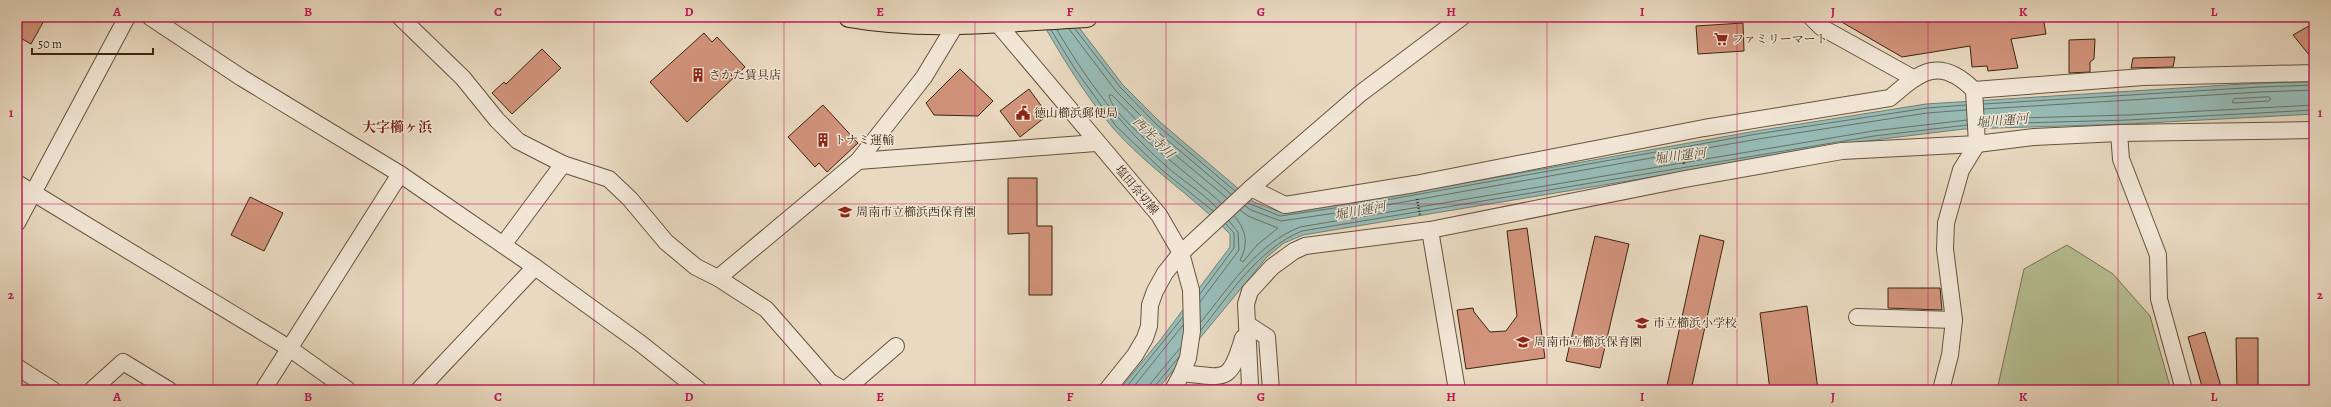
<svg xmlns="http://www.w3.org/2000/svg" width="2331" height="407" font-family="Alegreya,'Noto Serif JP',serif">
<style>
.green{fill:#b6bf93;stroke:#787251}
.water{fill:#97bab5;stroke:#727f73}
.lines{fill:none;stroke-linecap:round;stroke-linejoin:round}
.shore{stroke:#697062;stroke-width:1}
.building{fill:#d1937b;stroke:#3b260f}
.minor-casing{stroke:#66533b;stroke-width:18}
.major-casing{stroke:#3b260f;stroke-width:22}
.path{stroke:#3b260f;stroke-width:2.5;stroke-dasharray:1 2;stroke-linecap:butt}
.minor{stroke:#f1e6d6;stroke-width:16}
.major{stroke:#e9d9c0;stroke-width:20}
.grid{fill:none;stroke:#c2185b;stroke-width:1;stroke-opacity:0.55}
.labels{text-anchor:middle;stroke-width:3;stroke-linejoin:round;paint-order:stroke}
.poi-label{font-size:12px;fill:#3b260f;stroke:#f1e6d6;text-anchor:start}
.street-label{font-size:12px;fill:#3b260f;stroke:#f1e6d6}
.water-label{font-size:13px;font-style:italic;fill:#524b38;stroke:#f1e6d6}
.quarter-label{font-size:14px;font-weight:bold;fill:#7a1f14;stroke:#f1e6d6}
.neatline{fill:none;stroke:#c2185b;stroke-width:1.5}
.grid-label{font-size:13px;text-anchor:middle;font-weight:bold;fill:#c2185b}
</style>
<rect width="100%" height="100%" fill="#e9d9c0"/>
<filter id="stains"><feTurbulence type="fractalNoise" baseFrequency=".005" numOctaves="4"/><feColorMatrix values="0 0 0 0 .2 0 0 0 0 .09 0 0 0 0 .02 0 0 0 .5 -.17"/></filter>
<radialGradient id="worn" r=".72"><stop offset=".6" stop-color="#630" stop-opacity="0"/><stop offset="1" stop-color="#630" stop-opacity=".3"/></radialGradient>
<polygon class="green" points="2067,245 2113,274 2150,316 2171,390 1997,390 2024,269"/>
<path class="water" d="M1039,17H1071L1123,85L1160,122L1254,202L1280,212L1369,200L1756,131L1926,104L2260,83L2314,82V114L2128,124L1964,129L1874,140L1303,235L1284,243L1267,257L1157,390H1119L1161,339L1230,247V234C1193,196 1148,168 1113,128C1084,94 1061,55 1039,17Z"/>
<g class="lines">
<g class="shore">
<polyline points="1069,29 1116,91 1153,128 1231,194"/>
<polyline points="1075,29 1120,87 1157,125 1235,191"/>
<polyline points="1051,30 1075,69 1116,126 1162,170 1213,211"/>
<path d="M1057,30C1087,81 1120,125 1165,165C1181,180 1201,191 1217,208"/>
<polygon points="2269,97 2271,99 2269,101 2234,103 2232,102 2234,99"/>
<polyline points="1984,104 2260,87 2314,85"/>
<polyline points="1984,109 2260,92 2314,90"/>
<polyline points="1985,119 2128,115 2314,105"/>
<polyline points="1985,124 2128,120 2314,110"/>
<path d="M1221,203C1202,184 1110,118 1109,95H1112L1149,133L1227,198"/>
<polyline points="1248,203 1280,216 1369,203 1757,134 1927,108 1966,105"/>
<polyline points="1245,206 1251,210 1281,221 1370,208 1758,139 1927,113 1966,110"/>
<path d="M1234,216C1246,229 1249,244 1240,260L1243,262L1257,245L1278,228L1248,216L1240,210"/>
<polyline points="1200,294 1234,248 1234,233 1226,224"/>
<polyline points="1200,302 1239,250 1238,232 1229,221"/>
<path d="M1201,322C1230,286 1257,244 1300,227L1873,131L1967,120"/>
<path d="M1201,330C1230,294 1258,249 1302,231L1874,136L1967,125"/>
<polyline points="1124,390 1183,317"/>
<polyline points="1131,390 1183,325"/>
<polyline points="1149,390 1151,383 1181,347"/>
<polyline points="1154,390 1155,386 1179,357"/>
</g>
</g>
<g class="building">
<polygon points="17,17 46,17 31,44 17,36"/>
<polygon points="1833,17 2043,17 2046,34 2011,39 2018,68 1988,71 1987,66 1972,67 1970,46 1902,57"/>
<polygon points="1743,23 1744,51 1698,54 1696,26"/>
<polygon points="2314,23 2314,61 2293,35"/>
<polygon points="704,33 712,42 717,37 745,67 687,122 650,82"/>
<polygon points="2095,39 2094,59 2090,62 2090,72 2069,73 2069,40"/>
<polygon points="542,49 561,68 512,114 492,93 504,82 506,84"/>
<polygon points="2175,57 2173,67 2131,68 2133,58"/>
<polygon points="960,69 993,101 978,116 934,115 926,103"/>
<polygon points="1029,89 1048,115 1020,137 1000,111"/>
<polygon points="823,105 858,143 827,172 819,163 815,167 788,137"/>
<polygon points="1008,178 1037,178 1037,226 1052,226 1052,295 1029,295 1029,233 1008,234"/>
<polygon points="250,197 283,213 264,251 231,235"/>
<polygon points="1527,228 1545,358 1466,369 1457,310 1473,308 1474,312 1490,332 1506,331 1517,316 1507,231"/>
<polygon points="1700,235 1724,241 1691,390 1666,390"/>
<polygon points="1595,236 1629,244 1600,368 1566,361"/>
<polygon points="1888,288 1940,288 1942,310 1888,308"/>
<polygon points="1807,306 1818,390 1770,390 1760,313"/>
<polygon points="2205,332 2222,390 2203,390 2188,337"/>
<polygon points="2236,338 2258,338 2258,390 2237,390"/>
</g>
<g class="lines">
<defs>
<g id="minor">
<polyline points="150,17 242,78 400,174 535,267 640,343 699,390"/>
<polyline points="400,17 463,78 497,120 518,141 563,164 609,179 630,199 666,242 696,267 718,278 766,309 830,382 844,390"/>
<polyline points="992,17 1159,215 1181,253 1191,290 1192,331 1188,358 1182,373 1173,390"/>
<polyline points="1811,17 1821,27 1913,78"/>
<polyline points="1974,90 2143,77 2314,73"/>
<polyline points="2119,133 2121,159 2158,255 2159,299 2184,390"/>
<polyline points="858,161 1096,143"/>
<polyline points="17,183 289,348 348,390"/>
<path d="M1251,188L1285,205L1415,184L1704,128L1890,98C1921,71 1940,56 1974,90L1977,144L1961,170L1946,223L1945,249L1954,320L1950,355L1941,390"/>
<polyline points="17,223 127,17"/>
<polyline points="1430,230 1457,390"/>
<polyline points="503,245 563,164"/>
<polyline points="718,278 858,161 924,77 956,24"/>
<polyline points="1857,317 1954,320"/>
<polyline points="1247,324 1267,337 1271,390"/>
<polyline points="17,367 53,390"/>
<path d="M1182,373C1226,378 1230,383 1243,338"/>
<polyline points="92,390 123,362 169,390"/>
<polyline points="263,390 400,174"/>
<polyline points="419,390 535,267"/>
<polyline points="845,390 896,346"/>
<polyline points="1107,390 1135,355 1145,338 1149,326 1150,305 1155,291 1165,273 1181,253 1251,188 1361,93 1462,17"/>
<polyline points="1247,390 1250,385 1246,304 1250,291 1272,267 1294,251 1305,246 1430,230 1685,179 1842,151 1977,144 2034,137 2119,133 2314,130"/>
</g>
<path id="major" d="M849,17C928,31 1008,21 1087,17"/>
</defs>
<use href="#minor" class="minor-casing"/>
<use href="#major" class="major-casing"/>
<g class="path">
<polyline points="1681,148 1684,164"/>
<polyline points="1417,199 1420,215"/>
</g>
<use href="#minor" class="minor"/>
<use href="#major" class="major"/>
</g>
<path class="grid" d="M213,17V390M403,17V390M594,17V390M784,17V390M975,17V390M1166,17V390M1356,17V390M1547,17V390M1737,17V390M1928,17V390M2118,17V390M17,204H2314"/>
<defs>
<symbol id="supermarket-bare" viewBox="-9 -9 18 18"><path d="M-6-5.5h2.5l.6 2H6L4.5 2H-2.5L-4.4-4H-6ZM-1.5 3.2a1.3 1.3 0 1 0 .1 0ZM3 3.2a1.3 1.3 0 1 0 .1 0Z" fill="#8f2418" stroke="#f1e6d6" stroke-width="2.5" paint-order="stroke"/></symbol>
<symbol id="building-bare" viewBox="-9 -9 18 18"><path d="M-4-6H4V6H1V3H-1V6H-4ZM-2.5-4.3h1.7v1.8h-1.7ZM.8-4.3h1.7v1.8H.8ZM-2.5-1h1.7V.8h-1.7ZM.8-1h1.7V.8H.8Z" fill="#8f2418" stroke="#f1e6d6" stroke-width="2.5" paint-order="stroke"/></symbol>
<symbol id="civic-bare" viewBox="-9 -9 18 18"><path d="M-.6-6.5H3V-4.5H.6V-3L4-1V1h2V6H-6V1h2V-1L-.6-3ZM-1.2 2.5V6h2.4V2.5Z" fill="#8f2418" stroke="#f1e6d6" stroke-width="2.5" paint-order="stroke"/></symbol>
<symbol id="school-bare" viewBox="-9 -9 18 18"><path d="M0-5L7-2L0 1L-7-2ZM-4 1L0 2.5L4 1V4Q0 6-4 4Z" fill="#8f2418" stroke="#f1e6d6" stroke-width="2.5" paint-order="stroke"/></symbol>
</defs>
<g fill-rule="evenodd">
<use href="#supermarket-bare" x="1711" y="29" width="20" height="20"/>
<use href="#building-bare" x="688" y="65" width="20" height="20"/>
<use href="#civic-bare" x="1013" y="103" width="20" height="20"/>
<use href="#building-bare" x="813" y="130" width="20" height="20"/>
<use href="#school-bare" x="835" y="202" width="20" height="20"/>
<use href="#school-bare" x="1632" y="313" width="20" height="20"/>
<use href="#school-bare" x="1513" y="332" width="20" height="20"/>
</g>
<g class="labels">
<g class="poi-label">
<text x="1732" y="43">ファミリーマート</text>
<text x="709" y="79">さかた賃具店</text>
<text x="1034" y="117">徳山櫛浜郵便局</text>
<text x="834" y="144">トナミ運輸</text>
<text x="856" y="216">周南市立櫛浜西保育園</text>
<text x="1653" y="327">市立櫛浜小学校</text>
<text x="1534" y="346">周南市立櫛浜保育園</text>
</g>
<g class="street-label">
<text transform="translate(1137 190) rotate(50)" y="4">塩田奈切線</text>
</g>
<g class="water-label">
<text transform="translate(2002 120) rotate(-5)" y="5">堀川運河</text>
<text transform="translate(1154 137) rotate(45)" y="5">西光寺川</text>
<text transform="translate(1680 155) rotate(-7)" y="5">堀川運河</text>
<text transform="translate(1360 210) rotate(-11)" y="5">堀川運河</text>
</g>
<g class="quarter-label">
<text x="397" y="132">大字櫛ヶ浜</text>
</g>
</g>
<rect width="2331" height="407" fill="none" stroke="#e9d9c0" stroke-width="44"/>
<path d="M32 48v6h121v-6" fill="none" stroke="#3b260f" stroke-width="2"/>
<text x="38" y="48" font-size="12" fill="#3b260f" stroke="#f1e6d6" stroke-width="3" paint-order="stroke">50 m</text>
<rect x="22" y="22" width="2287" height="363" class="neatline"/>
<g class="grid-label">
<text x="117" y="16">A</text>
<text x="308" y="16">B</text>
<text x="498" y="16">C</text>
<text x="689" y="16">D</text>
<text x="880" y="16">E</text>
<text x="1070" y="16">F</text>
<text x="1261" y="16">G</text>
<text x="1451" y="16">H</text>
<text x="1642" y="16">I</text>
<text x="1833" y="16">J</text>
<text x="2023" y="16">K</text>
<text x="2214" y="16">L</text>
<text x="11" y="117">1</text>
<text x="2320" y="117">1</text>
<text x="11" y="299">2</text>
<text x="2320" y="299">2</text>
<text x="117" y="401">A</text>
<text x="308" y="401">B</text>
<text x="498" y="401">C</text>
<text x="689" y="401">D</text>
<text x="880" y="401">E</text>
<text x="1070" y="401">F</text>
<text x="1261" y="401">G</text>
<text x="1451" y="401">H</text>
<text x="1642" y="401">I</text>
<text x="1833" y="401">J</text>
<text x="2023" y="401">K</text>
<text x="2214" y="401">L</text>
</g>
<rect width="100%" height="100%" filter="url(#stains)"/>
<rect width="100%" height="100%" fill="url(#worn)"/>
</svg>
